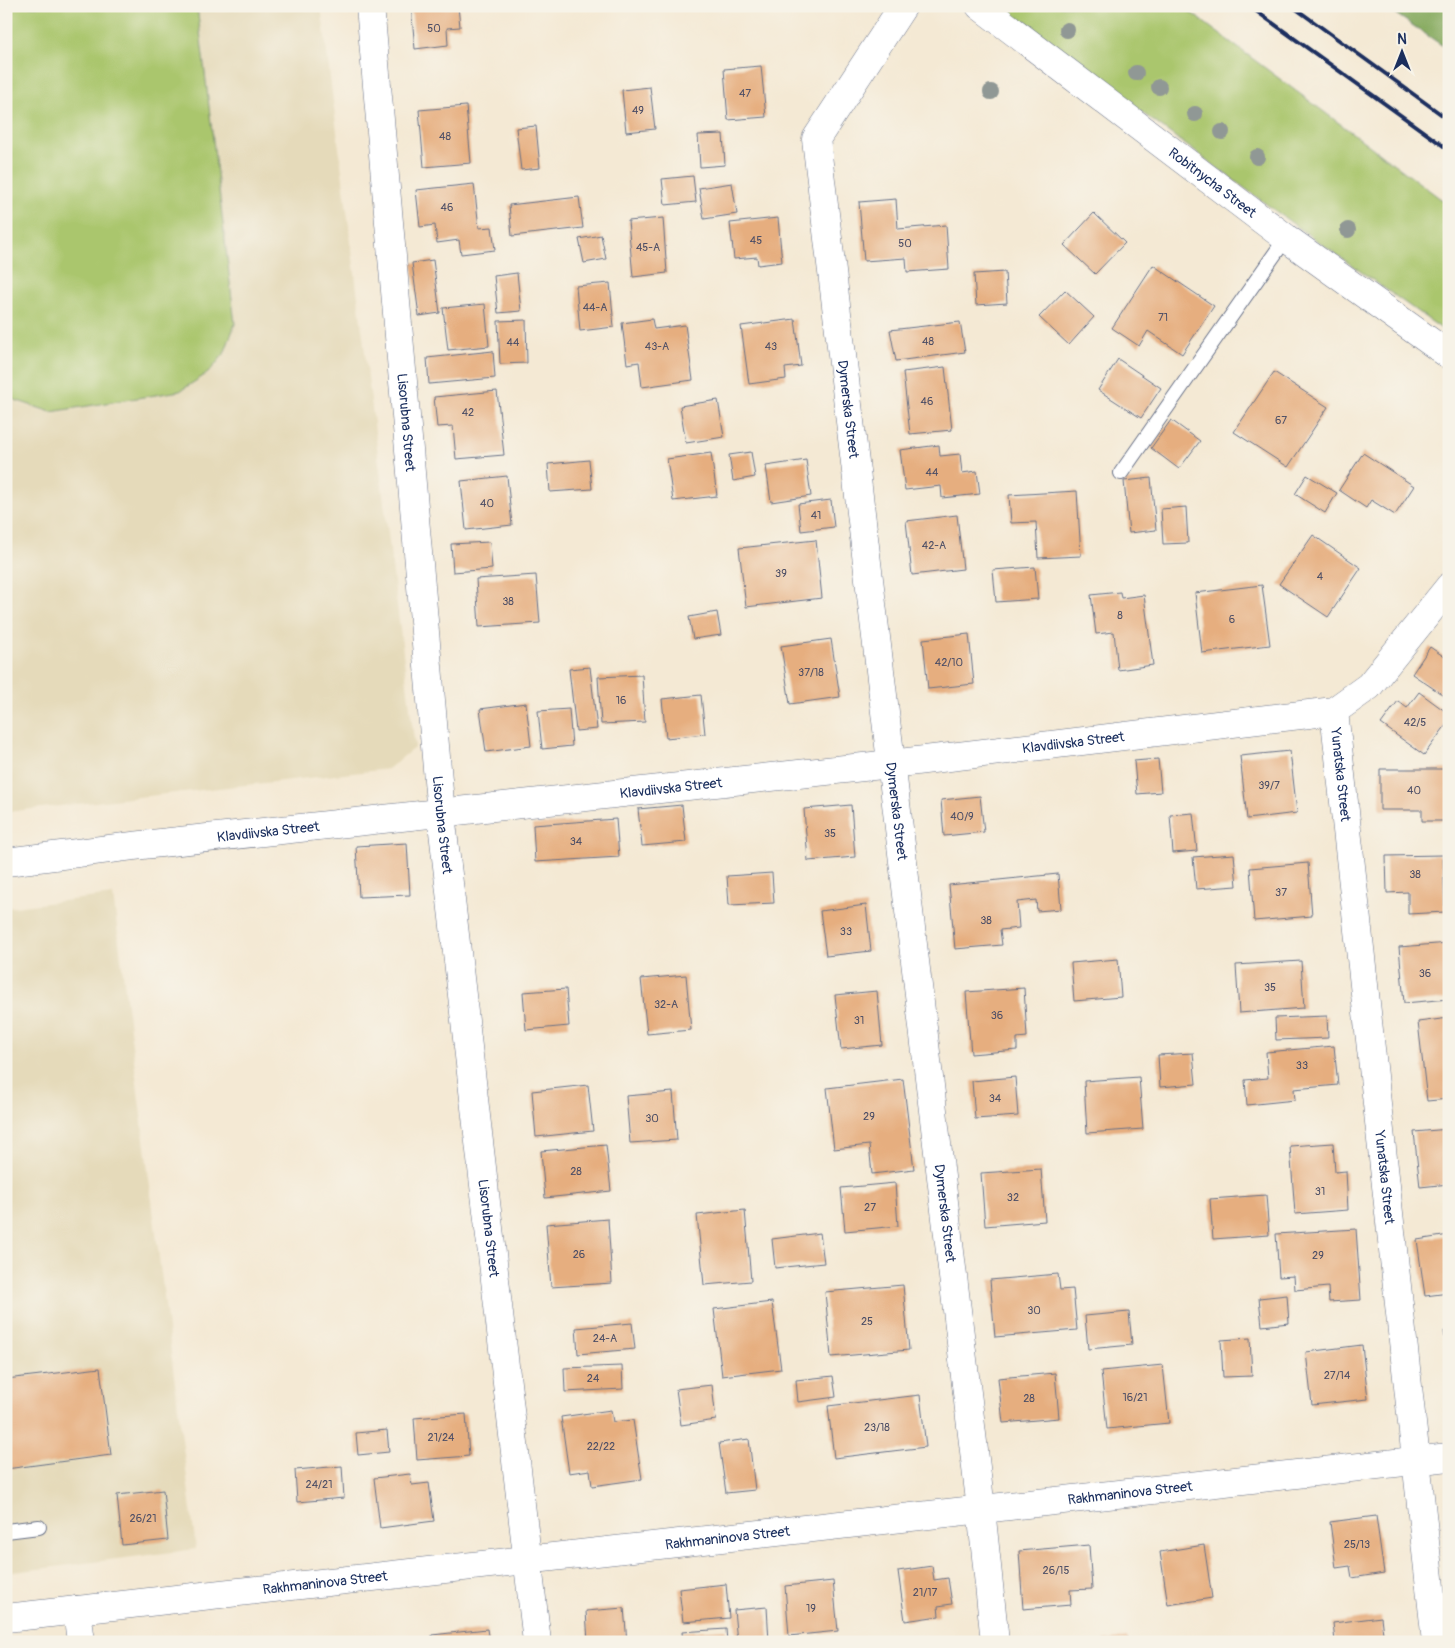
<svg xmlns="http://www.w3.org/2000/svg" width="1455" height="1648" font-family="Pangolin,sans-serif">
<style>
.built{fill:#e5daba}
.green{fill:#aac66d;stroke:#627a66}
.forest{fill:#87ab60;stroke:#516d5f}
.building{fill:#e6ae7f}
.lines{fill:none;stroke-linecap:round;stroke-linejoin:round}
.lane-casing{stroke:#677087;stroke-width:16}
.street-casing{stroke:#677087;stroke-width:29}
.secondary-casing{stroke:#677087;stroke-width:29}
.lane{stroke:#fff;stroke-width:14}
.street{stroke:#fff;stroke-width:28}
.secondary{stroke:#fff;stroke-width:28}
.rail{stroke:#1b2f5e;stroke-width:4}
.tree{fill:#909895}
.labels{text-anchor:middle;stroke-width:4;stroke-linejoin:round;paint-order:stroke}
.number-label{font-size:11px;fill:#4e4f66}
.street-label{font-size:14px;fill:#1b2f5e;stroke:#f7f3e8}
</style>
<rect width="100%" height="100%" fill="#f7f3e8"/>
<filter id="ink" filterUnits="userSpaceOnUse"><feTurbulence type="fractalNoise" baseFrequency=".02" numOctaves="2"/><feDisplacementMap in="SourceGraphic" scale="10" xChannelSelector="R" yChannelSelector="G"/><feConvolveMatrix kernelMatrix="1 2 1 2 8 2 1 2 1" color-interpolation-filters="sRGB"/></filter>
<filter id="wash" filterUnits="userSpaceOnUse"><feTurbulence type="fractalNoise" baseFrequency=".0096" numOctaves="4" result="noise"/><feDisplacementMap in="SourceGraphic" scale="20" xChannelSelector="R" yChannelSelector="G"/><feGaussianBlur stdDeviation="1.12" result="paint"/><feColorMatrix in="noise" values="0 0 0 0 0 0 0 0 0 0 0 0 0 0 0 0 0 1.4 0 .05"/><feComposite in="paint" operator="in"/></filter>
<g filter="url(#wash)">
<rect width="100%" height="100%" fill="#f4e9d4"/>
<g class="built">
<polygon points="6,6 321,6 415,747 388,769 6,812"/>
<polygon points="113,895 196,1549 6,1573 6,908"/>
</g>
<g class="green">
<polygon points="6,6 197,6 235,324 224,354 208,373 180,391 51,412 6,397"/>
<polygon points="997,6 1182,6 1449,205 1449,334 1292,223"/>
</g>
<polygon class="forest" points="1384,6 1449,6 1449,50"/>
<g id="blocks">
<g class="building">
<polygon points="411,6 458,6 460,27 447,28 448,45 415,49"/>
<polygon points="761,66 766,117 728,120 724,69"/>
<polygon points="650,87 655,129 626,132 622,90"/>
<polygon points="466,106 471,163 424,167 419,110"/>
<polygon points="536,126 540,168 521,170 516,128"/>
<polygon points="723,134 725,165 700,167 698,135"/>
<polygon points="693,176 696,202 665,205 662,179"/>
<polygon points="732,183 737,214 704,219 699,188"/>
<polygon points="474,184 479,228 492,227 495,250 461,254 459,240 437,243 435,225 420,227 416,190"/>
<polygon points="579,197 583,228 512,236 509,205"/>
<polygon points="896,199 898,229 946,225 949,269 907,272 906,258 864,261 859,202"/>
<polygon points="1094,213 1125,243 1095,274 1064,245"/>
<polygon points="663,218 667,273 633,277 628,221"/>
<polygon points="778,218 782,262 758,265 757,257 734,259 730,223"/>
<polygon points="601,235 606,259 584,263 579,239"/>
<polygon points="433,260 440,313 419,316 412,263"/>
<polygon points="1153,265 1214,306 1182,354 1148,331 1139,346 1112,328"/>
<polygon points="1005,272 1007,303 976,305 974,274"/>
<polygon points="517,273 521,311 498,313 494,276"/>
<polygon points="610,283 614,327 580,331 576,286"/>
<polygon points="1065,290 1094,317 1069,345 1039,317"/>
<polygon points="485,304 489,346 448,350 443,308"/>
<polygon points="652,319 654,329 685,325 693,380 642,387 639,362 627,364 622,323"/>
<polygon points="795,319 801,366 785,368 786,379 749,384 741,326"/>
<polygon points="526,320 527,363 500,364 498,321"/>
<polygon points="960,322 965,352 896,361 890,330"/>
<polygon points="493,351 495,378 429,384 427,358"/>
<polygon points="1118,359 1161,388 1141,418 1098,390"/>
<polygon points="945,367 952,430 910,434 903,372"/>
<polygon points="1274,372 1328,407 1288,467 1234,432"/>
<polygon points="497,391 504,455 456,459 453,426 437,427 434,397"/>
<polygon points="718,400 724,437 686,443 680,406"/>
<polygon points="1171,420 1200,441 1179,469 1151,448"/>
<polygon points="939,445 940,456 960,454 962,473 977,471 980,494 942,498 941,486 905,490 900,450"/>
<polygon points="751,452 755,477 733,481 729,455"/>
<polygon points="711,453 717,496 673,501 667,459"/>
<polygon points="1363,453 1414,486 1395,515 1371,500 1366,508 1339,490"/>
<polygon points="589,460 592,489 550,492 548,464"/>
<polygon points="806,460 811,496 771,502 766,466"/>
<polygon points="1307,475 1337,493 1325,513 1295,494"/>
<polygon points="507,476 512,525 466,530 461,481"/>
<polygon points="1151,478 1156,530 1129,533 1124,481"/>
<polygon points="1077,491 1081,556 1038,558 1036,522 1011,523 1009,495"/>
<polygon points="831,500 834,527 801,531 798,504"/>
<polygon points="1186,507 1188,543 1163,544 1161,509"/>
<polygon points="957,515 963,569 912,575 906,521"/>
<polygon points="1313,535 1361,568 1328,617 1279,584"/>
<polygon points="816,540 822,598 746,607 739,548"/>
<polygon points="490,542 492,569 453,572 451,544"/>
<polygon points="1035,567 1038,599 996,602 993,570"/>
<polygon points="536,575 540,623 479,627 476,579"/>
<polygon points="1262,585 1270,645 1202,653 1195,593"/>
<polygon points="1120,592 1121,598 1144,595 1153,665 1118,670 1114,632 1096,634 1091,595"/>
<polygon points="717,612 721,635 693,639 689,617"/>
<polygon points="969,634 974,684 928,689 923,639"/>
<polygon points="831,639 840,697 790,704 781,646"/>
<polygon points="1430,647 1449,660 1449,693 1446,697 1412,674"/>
<polygon points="590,667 597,729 576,731 569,669"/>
<polygon points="642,675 645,722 601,724 598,677"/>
<polygon points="1419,692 1449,714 1449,721 1424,755 1381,724 1398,701 1407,708"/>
<polygon points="701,695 705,734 666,738 662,699"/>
<polygon points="526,703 531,746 486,752 480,709"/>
<polygon points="569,709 572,746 542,749 538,711"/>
<polygon points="1290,751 1297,813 1247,819 1240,756"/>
<polygon points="1158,759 1161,792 1137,794 1134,761"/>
<polygon points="1380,769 1449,769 1449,821 1422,821 1422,810 1380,810"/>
<polygon points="980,796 984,832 944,836 941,800"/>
<polygon points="682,805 686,842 642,846 638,809"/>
<polygon points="851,805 855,857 808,861 804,809"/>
<polygon points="1193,813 1197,851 1173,853 1170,815"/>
<polygon points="616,819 619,857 535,862 533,825"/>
<polygon points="407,843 410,895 359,897 356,846"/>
<polygon points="1234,854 1237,886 1196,889 1193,857"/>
<polygon points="1443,855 1445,912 1408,914 1408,892 1387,893 1386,856"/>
<polygon points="1308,863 1312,916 1254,921 1250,868"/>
<polygon points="772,873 774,903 729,905 727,876"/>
<polygon points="1058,874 1061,909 1037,911 1036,900 1017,902 1019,928 1000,930 1002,945 955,949 949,885"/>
<polygon points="866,905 871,951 826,956 820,911"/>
<polygon points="1449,943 1449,999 1404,1003 1399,947"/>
<polygon points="1118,959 1121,997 1074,1001 1071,963"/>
<polygon points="1301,961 1304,1008 1239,1013 1236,965"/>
<polygon points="686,975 691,1030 647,1034 641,979"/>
<polygon points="1024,988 1027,1037 1017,1038 1017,1050 971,1054 966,992"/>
<polygon points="566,989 569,1026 526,1030 523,992"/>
<polygon points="877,991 882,1045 841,1049 835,995"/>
<polygon points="1327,1016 1328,1038 1276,1040 1275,1018"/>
<polygon points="1449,1018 1449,1099 1427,1101 1418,1022"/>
<polygon points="1334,1046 1338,1085 1294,1089 1295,1100 1247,1105 1245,1080 1268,1078 1266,1052"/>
<polygon points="1193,1053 1196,1084 1160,1087 1158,1055"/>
<polygon points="1015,1077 1018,1116 975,1119 972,1081"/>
<polygon points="1139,1077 1143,1129 1087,1133 1084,1081"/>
<polygon points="903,1079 914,1169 872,1174 869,1145 834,1149 827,1088"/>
<polygon points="588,1085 593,1131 536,1137 532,1091"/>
<polygon points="673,1092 677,1140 630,1143 626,1096"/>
<polygon points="1449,1129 1449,1184 1420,1187 1414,1132"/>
<polygon points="1333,1143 1335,1172 1346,1171 1348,1210 1295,1214 1290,1146"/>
<polygon points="606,1145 611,1191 545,1198 541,1151"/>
<polygon points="1041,1169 1045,1221 985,1226 981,1173"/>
<polygon points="895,1183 898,1226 845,1231 841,1188"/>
<polygon points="1266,1195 1269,1235 1213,1239 1210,1199"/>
<polygon points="745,1210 751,1281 704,1285 697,1215"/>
<polygon points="608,1219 612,1283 551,1287 546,1224"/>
<polygon points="1356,1229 1361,1300 1329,1302 1328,1287 1295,1290 1294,1276 1279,1277 1276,1234"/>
<polygon points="820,1233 824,1263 775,1268 772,1239"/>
<polygon points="1449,1235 1449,1293 1425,1296 1417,1240"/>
<polygon points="1058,1274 1060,1290 1073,1289 1077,1330 995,1337 990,1280"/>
<polygon points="903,1285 909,1350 831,1357 825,1292"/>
<polygon points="1287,1295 1289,1323 1262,1326 1259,1298"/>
<polygon points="772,1302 781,1369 722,1376 714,1309"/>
<polygon points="1129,1312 1132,1345 1088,1349 1085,1316"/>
<polygon points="632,1323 635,1349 578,1354 576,1328"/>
<polygon points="1444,1331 1449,1331 1449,1361 1447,1361"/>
<polygon points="1250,1338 1252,1376 1223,1377 1221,1340"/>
<polygon points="1362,1345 1368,1399 1312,1405 1306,1352"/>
<polygon points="1163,1365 1169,1423 1107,1429 1101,1371"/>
<polygon points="622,1366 623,1389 565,1392 564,1368"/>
<polygon points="100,1368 111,1455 6,1469 6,1379"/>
<polygon points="1055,1373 1059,1418 1003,1423 998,1378"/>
<polygon points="833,1376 836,1397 798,1402 796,1380"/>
<polygon points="712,1385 716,1420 681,1425 676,1389"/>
<polygon points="920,1395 926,1447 834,1458 828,1406"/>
<polygon points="611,1410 613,1422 633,1420 642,1479 592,1486 590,1470 569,1473 561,1417"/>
<polygon points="466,1414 469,1456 417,1460 414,1418"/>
<polygon points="387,1430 389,1452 358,1455 356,1433"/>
<polygon points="749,1439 755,1490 726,1493 719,1443"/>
<polygon points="342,1466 344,1498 297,1502 295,1470"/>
<polygon points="410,1474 412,1485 429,1483 434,1521 380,1528 374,1478"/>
<polygon points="163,1490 168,1540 122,1545 117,1495"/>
<polygon points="1376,1516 1384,1573 1352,1578 1350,1566 1336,1568 1330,1522"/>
<polygon points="1089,1545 1092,1589 1070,1590 1071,1605 1023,1609 1019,1551"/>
<polygon points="1204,1545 1212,1598 1168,1605 1160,1552"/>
<polygon points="932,1566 934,1580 948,1578 952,1604 938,1606 939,1616 905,1621 898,1571"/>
<polygon points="833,1581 838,1631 789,1636 785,1586"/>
<polygon points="726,1584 729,1618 683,1622 679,1589"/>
<polygon points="767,1607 769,1642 737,1642 734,1610"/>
<polygon points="624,1608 627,1642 588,1642 586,1611"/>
<polygon points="1381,1617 1384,1642 1335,1642 1333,1623"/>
<polygon points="487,1629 489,1642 433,1642 432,1635"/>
<polygon points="726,1629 727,1642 683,1642 682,1632"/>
<polygon points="1127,1638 1128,1642 1103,1642 1103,1641"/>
</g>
</g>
</g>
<g filter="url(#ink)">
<use href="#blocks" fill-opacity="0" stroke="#677087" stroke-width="1"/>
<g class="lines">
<defs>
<g id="lane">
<polyline points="1121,473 1286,238"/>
<polyline points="6,1531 39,1527"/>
</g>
<g id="street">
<path id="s1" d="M370,6L441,814L537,1642"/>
<path id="s2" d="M903,6L816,139L981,1509L995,1642"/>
<path id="s3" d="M1334,711L1436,1642"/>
<path id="s4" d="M6,862L133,846L891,764L1334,711L1369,686L1449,587"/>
<polyline points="77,1610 81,1642"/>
<path id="s5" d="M6,1618L1449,1457"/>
</g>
<g id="secondary">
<path id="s6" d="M980,6L1286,238L1449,355"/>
</g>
</defs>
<use href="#lane" class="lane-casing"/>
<use href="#street" class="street-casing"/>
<use href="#secondary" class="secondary-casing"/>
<use href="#lane" class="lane"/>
<use href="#street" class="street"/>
<use href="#secondary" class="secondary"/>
<g class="rail">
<polyline points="1249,6 1449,150"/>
<polyline points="1292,6 1449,120"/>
</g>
</g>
<g class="tree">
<circle cx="1067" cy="30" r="8"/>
<circle cx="1136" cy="73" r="8"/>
<circle cx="1159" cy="87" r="8"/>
<circle cx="991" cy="92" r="8"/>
<circle cx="1195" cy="114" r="8"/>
<circle cx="1222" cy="132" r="8"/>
<circle cx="1257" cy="157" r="8"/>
<circle cx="1348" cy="230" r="8"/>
</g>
</g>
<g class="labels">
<g class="number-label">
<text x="434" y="32">50</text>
<text x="745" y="97">47</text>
<text x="638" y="114">49</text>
<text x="445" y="140">48</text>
<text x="447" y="211">46</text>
<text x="756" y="244">45</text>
<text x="905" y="247">50</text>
<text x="648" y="251">45-А</text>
<text x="595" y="311">44-А</text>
<text x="1163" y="321">71</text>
<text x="928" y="345">48</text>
<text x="513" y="346">44</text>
<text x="657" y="350">43-А</text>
<text x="771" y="350">43</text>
<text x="927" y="405">46</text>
<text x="468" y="416">42</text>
<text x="1281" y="424">67</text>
<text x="932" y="476">44</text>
<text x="487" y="507">40</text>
<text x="816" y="519">41</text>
<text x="934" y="549">42-А</text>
<text x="781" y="577">39</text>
<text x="1320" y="580">4</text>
<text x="508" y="605">38</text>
<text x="1120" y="619">8</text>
<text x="1232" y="623">6</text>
<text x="949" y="666">42/10</text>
<text x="811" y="676">37/18</text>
<text x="621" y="704">16</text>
<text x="1415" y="726">42/5</text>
<text x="1269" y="789">39/7</text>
<text x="1414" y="794">40</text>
<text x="962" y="820">40/9</text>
<text x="830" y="837">35</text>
<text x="576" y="845">34</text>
<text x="1415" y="878">38</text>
<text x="1281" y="896">37</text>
<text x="986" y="924">38</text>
<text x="846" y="935">33</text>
<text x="1425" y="977">36</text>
<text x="1270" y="991">35</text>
<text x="666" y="1008">32-А</text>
<text x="997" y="1019">36</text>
<text x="859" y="1024">31</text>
<text x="1302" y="1069">33</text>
<text x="995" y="1102">34</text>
<text x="869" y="1120">29</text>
<text x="652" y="1122">30</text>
<text x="576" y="1175">28</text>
<text x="1320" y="1195">31</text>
<text x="1013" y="1201">32</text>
<text x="870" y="1211">27</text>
<text x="579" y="1258">26</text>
<text x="1318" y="1259">29</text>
<text x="1034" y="1314">30</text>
<text x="867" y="1325">25</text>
<text x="605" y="1342">24-А</text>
<text x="1337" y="1379">27/14</text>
<text x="593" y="1382">24</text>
<text x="1135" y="1401">16/21</text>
<text x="1029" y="1402">28</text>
<text x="877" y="1431">23/18</text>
<text x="441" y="1441">21/24</text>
<text x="601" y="1450">22/22</text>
<text x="319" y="1488">24/21</text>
<text x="143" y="1522">26/21</text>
<text x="1357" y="1548">25/13</text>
<text x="1056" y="1574">26/15</text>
<text x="925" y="1596">21/17</text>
<text x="811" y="1612">19</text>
</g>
<g class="street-label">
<text dy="5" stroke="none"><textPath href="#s6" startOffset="292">Robitnycha Street</textPath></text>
<text dy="5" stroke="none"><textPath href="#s2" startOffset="431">Dymerska Street</textPath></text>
<text dy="5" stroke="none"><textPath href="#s1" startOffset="418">Lisorubna Street</textPath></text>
<text dy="5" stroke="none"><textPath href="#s4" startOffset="1074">Klavdiivska Street</textPath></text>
<text dy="5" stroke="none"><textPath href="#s3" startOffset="64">Yunatska Street</textPath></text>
<text dy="5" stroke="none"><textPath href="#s4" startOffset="669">Klavdiivska Street</textPath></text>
<text dy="5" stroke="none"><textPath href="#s2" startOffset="836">Dymerska Street</textPath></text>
<text dy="5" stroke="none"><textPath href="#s1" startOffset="822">Lisorubna Street</textPath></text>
<text dy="5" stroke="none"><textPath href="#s4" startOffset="264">Klavdiivska Street</textPath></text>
<text dy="5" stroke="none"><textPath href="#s3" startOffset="469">Yunatska Street</textPath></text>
<text dy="5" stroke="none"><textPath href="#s2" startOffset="1241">Dymerska Street</textPath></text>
<text dy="5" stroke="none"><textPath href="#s1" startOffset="1228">Lisorubna Street</textPath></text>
<text dy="5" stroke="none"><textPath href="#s5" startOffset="1131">Rakhmaninova Street</textPath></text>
<text dy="5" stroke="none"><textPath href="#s5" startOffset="726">Rakhmaninova Street</textPath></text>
<text dy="5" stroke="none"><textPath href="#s5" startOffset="321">Rakhmaninova Street</textPath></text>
</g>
</g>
<rect width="1455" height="1648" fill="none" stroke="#f7f3e8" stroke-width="25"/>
<g transform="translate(1402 52)" stroke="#f7f3e8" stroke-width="4" paint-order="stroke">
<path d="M0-4L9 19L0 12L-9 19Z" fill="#1b2f5e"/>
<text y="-8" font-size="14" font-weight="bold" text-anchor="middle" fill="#1b2f5e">N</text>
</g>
</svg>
